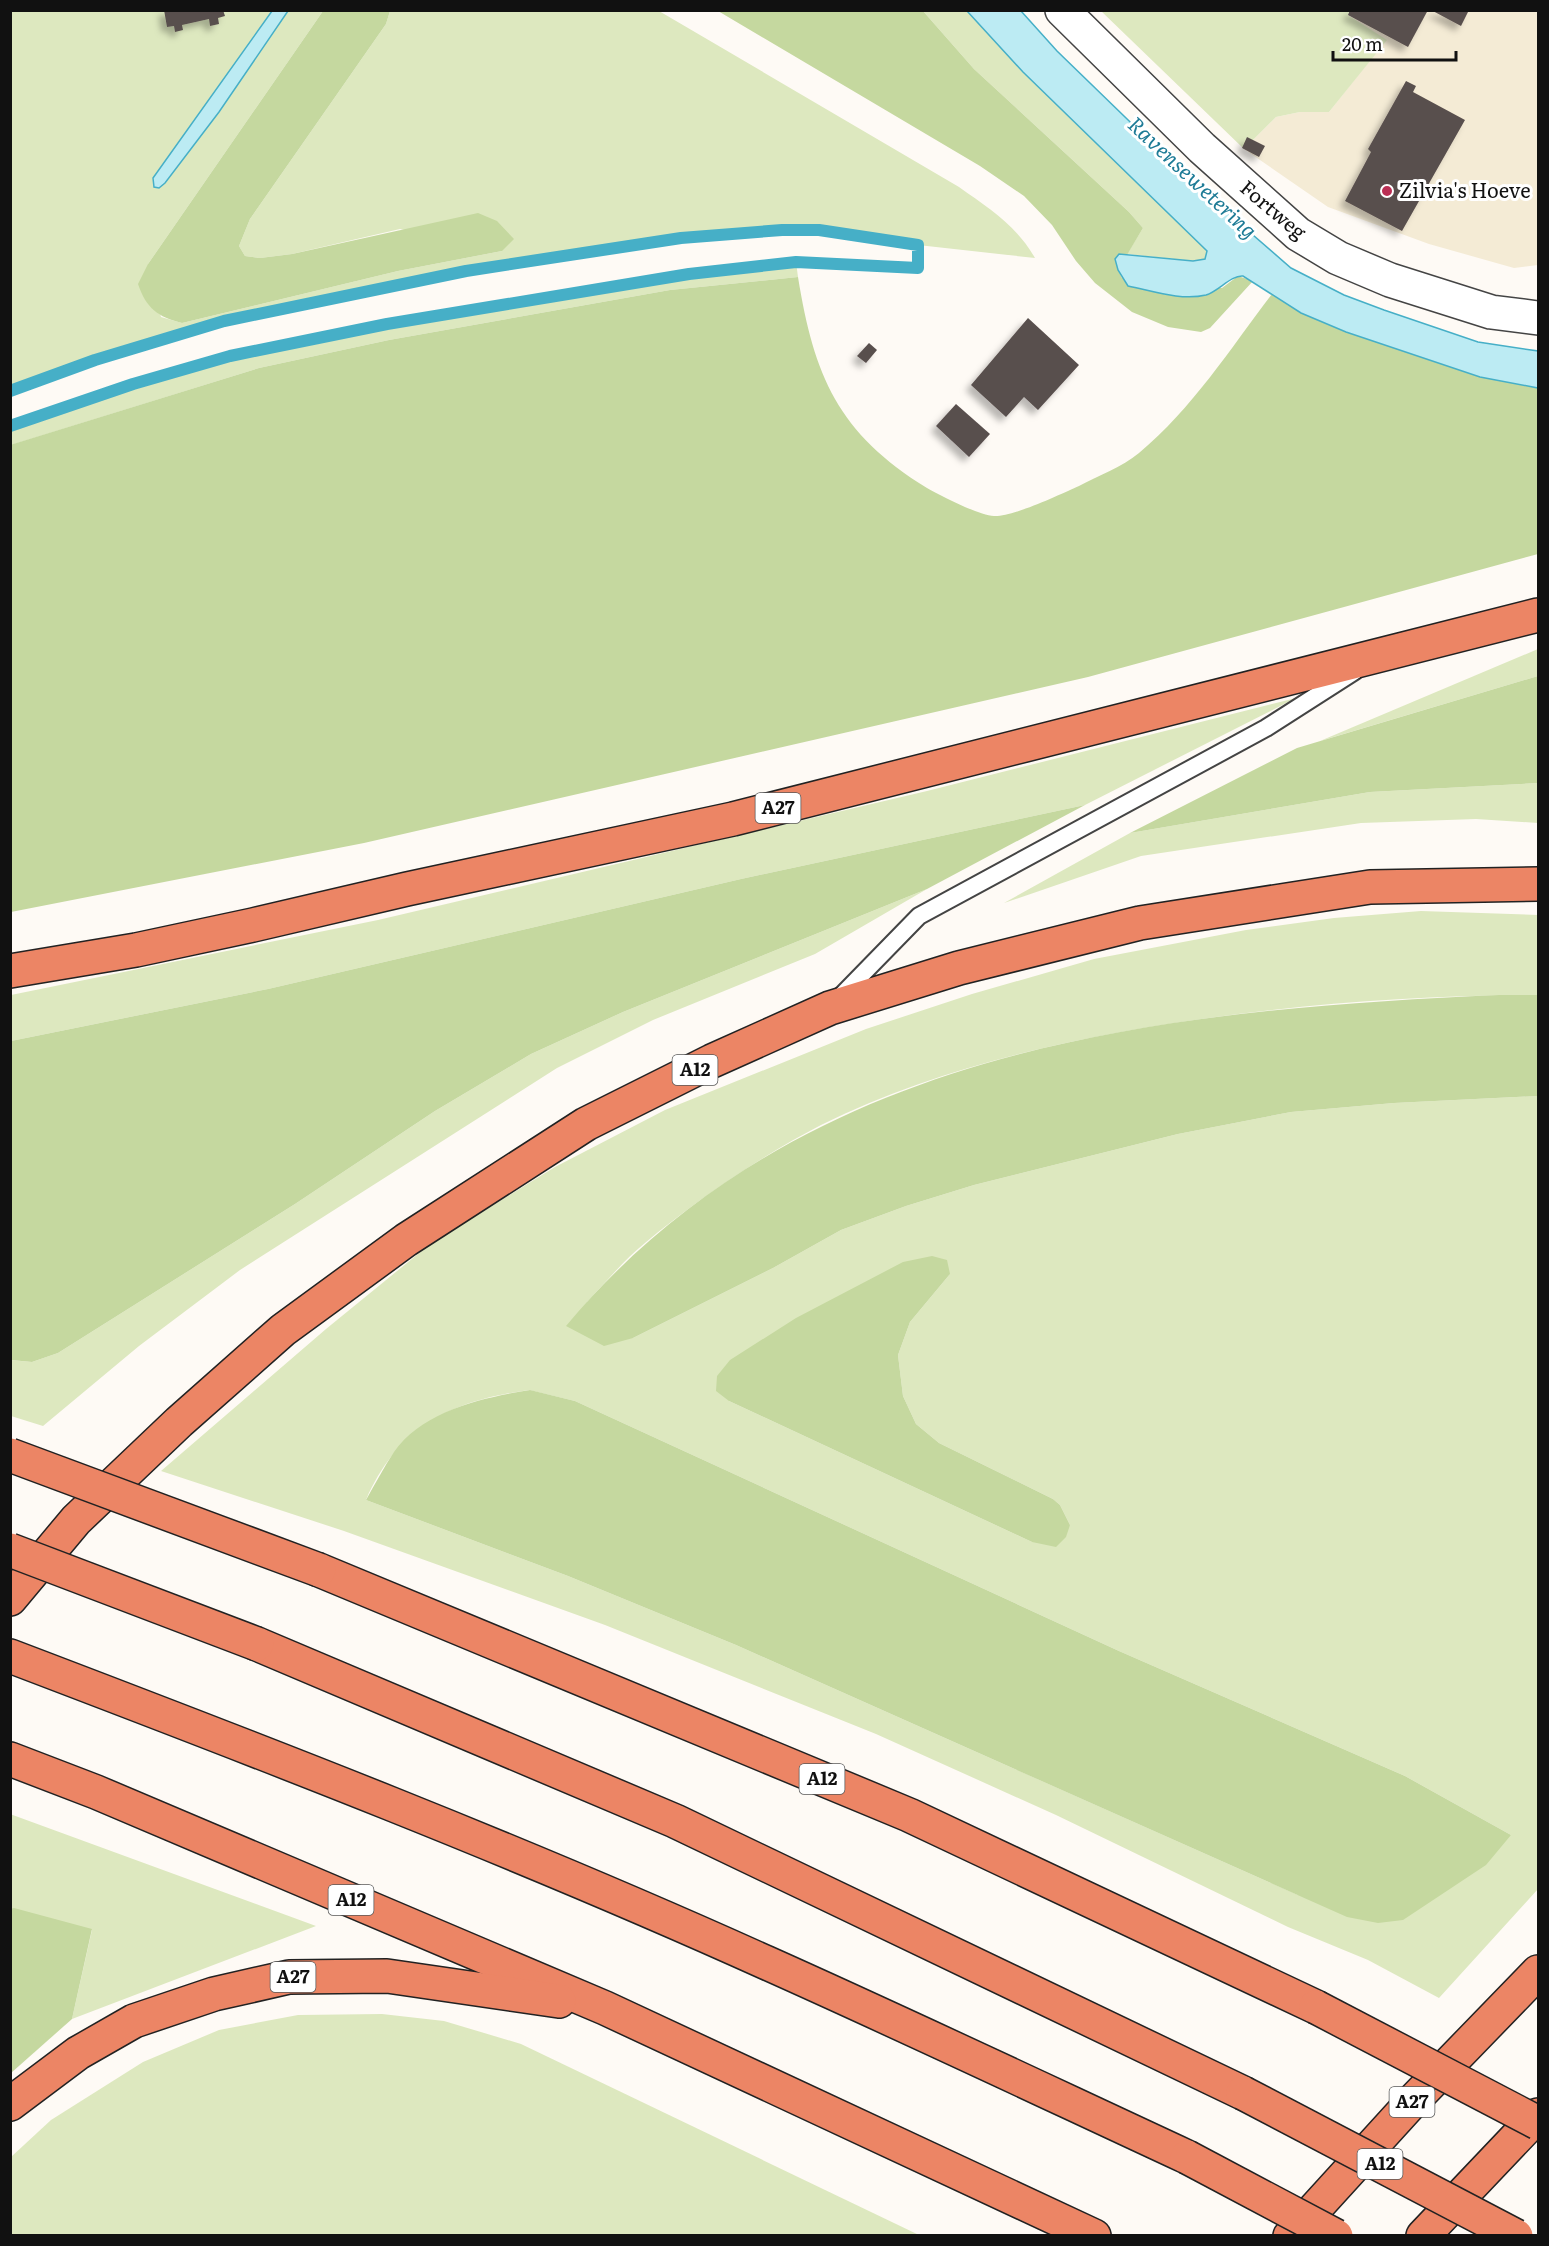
<svg xmlns="http://www.w3.org/2000/svg" width="1549" height="2246" font-family="Literata,serif">
<style>
.farmland{fill:#f4ebd5}
.green{fill:#dde8bf;fill-rule:evenodd}
.forest{fill:#c5d89f}
.water{fill:#bcebf3;stroke:#46afc7;stroke-width:1.5}
.lines{fill:none;stroke-linecap:round;stroke-linejoin:round}
.stream{stroke:#46afc7;stroke-width:12}
.building{fill:#594f4d;filter:url(#shadow)}
.service-casing{stroke:#444;stroke-width:20}
.minor-casing{stroke:#444;stroke-width:36}
.motorway-casing{stroke:#222;stroke-width:36}
.service{stroke:#fff;stroke-width:16}
.minor{stroke:#fff;stroke-width:33}
.motorway{stroke:#ec8565;stroke-width:33}
.motorway-bridge-casing{stroke:#222;stroke-width:36;stroke-linecap:butt}
.motorway-bridge{stroke:#ec8565;stroke-width:33}
.poi-dot{fill:#ba2f54;stroke:#fff;stroke-width:2}
.labels{text-anchor:middle;stroke-width:6;stroke-linejoin:round;paint-order:stroke}
.shield{fill:#fff;stroke:#585858;stroke-width:1.5}
.shield-label{font-size:18px;font-weight:bold;fill:#111}
.poi-label{font-size:20px;fill:#111;stroke:#fff;text-anchor:start}
.street-label{font-size:20px;fill:#111;stroke:#fff}
.water-label{font-size:21px;font-style:italic;fill:#1e7b96;stroke:#fff}
</style>
<defs>
<filter id="shadow"><feDropShadow dx="-5.5" dy="5.5" stdDeviation="3" flood-color="#0004"/></filter>
</defs>
<rect width="100%" height="100%" fill="#fefaf5"/>
<polygon class="farmland" points="1350,11 1538,11 1538,265 1514,268 1429,244 1328,207 1244,149 1276,117 1300,112 1329,112 1386,40 1348,15"/>
<g class="green">
<path d="M11,11H323L148,264L161,317L182,323L398,271L502,251L400,229L292,254L260,258L245,256L239,246L250,219L386,24L390,11H659L959,187C990,209 1016,225 1035,258L918,245L819,230L681,238L466,271L224,321L95,360L11,391Z"/>
<polygon points="923,11 967,11 1023,72 1204,247 1208,255 1206,259 1193,261 1127,254 1143,228 1129,212 974,69"/>
<polygon points="1101,11 1350,11 1348,15 1387,40 1329,112 1300,112 1276,117 1244,149"/>
<polygon points="796,262 798,277 670,290 389,340 259,368 11,445 11,426 133,385 230,356 468,310 689,274"/>
<polygon points="1538,649 1538,676 1320,741"/>
<polygon points="1296,698 1085,805 741,879 268,989 11,1041 11,995 378,920 927,791"/>
<polygon points="1538,783 1538,823 1476,819 1361,823 1141,856 1004,903 1130,833 1370,792"/>
<polygon points="927,889 815,954 653,1020 557,1068 240,1270 139,1346 43,1426 11,1416 10,1360 32,1362 58,1353 295,1204 435,1111 531,1054 623,1012"/>
<path d="M1421,911L1538,915V995C1413,995 1287,1005 1162,1025C1045,1044 928,1072 821,1125C763,1155 695,1201 645,1243C624,1260 606,1282 587,1302L633,1338L773,1268L841,1230L906,1206L974,1185L1178,1134L1291,1112L1394,1103L1538,1096V1889L1439,1998L1368,1960L1288,1927L1056,1815L876,1734L605,1625L344,1531L161,1471L326,1329L429,1245L555,1167L665,1110L866,1029L972,994L1094,959L1246,930L1334,918ZM950,1274L910,1322L898,1355L903,1396L916,1424L939,1443L1053,1499L1060,1505L1070,1525L1032,1542L729,1401ZM529,1390L575,1401L1119,1651L1405,1776L1511,1835L1298,1895L736,1645L568,1576L366,1500C399,1425 452,1401 529,1390Z"/>
<polygon points="10,1814 316,1926 72,2019 92,1930 11,1909"/>
<polygon points="382,2014 444,2021 521,2044 919,2235 11,2235 11,2157 51,2120 143,2062 219,2030 298,2015"/>
</g>
<g class="forest">
<path d="M323,11H390L386,24L250,219L239,246L245,256L260,258L292,254L478,213L497,221L514,239L502,251L398,271L182,323C158,317 146,308 138,284L148,264Z"/>
<polygon points="718,11 923,11 974,69 1129,212 1143,228 1118,270 1122,278 1222,288 1238,276 1253,281 1210,328 1201,332 1168,327 1132,312 1095,283 1076,261 1052,225 1024,196 980,166"/>
<path d="M798,277C814,376 838,433 927,488C941,496 978,515 994,516C1013,517 1061,494 1079,486C1098,476 1122,467 1139,453C1192,409 1230,349 1272,294L1301,313L1346,332L1480,377L1538,388V554L1088,677L364,843L11,912L10,445L259,368L389,340L670,290Z"/>
<polygon points="1538,676 1538,783 1370,792 1130,833 1297,748"/>
<polygon points="1085,805 927,889 623,1012 531,1054 435,1111 295,1204 58,1353 32,1362 11,1360 11,1041 268,989 741,879"/>
<path d="M1499,995H1538V1096L1394,1103L1291,1112L1178,1134L974,1185L906,1206L841,1230L773,1268L633,1338L604,1346L566,1326C800,1047 1158,1010 1499,995Z"/>
<polygon points="932,1256 947,1260 950,1274 910,1322 898,1355 903,1396 916,1424 939,1443 1053,1499 1060,1505 1070,1525 1066,1537 1056,1547 1032,1542 729,1401 716,1391 717,1376 730,1360 796,1318 903,1262"/>
<path d="M530,1390L575,1401L1119,1651L1405,1776L1511,1835L1486,1865L1403,1920L1378,1923L1347,1917L736,1645L568,1576L366,1500C375,1484 384,1467 394,1452C422,1411 484,1397 530,1390Z"/>
<polygon points="14,1908 92,1929 72,2019 11,2073 10,1909"/>
</g>
<g class="water">
<polygon points="272,11 288,11 219,112 165,183 159,188 154,187 153,178"/>
<path d="M967,11H1021L1057,51L1193,183L1291,268L1344,295L1384,310L1478,342L1538,351V388L1480,377L1346,332L1301,313L1243,276C1231,275 1219,291 1206,295C1181,301 1153,291 1128,286L1118,270L1115,259L1119,254L1193,261L1205,259L1207,251L1023,72Z"/>
</g>
<g class="lines">
<polyline class="stream" points="10,391 95,360 224,321 466,271 681,238 782,230 819,230 918,245 918,268 796,262 689,274 387,324 230,356 133,384 10,426"/>
</g>
<g class="building">
<polygon points="164,10 223,10 225,16 218,18 219,24 210,26 209,19 182,25 183,30 175,32 174,26 167,27"/>
<polygon points="1350,10 1428,10 1408,47 1348,15"/>
<polygon points="1431,10 1469,10 1461,26"/>
<polygon points="1406,81 1416,86 1413,92 1465,120 1402,231 1345,201 1371,152 1368,149"/>
<polygon points="1247,137 1265,146 1259,157 1242,148"/>
<polygon points="1028,318 1079,365 1038,410 1024,397 1006,417 971,385"/>
<polygon points="869,343 877,350 866,363 857,356"/>
<polygon points="956,404 990,434 969,457 936,426"/>
</g>
<g class="lines">
<defs>
<polyline id="service" points="838,999 919,916 1266,728 1355,671"/>
<polyline id="minor" points="1062,10 1202,148 1298,234 1338,258 1390,280 1491,312 1538,318"/>
<g id="motorway">
<polyline points="10,971 136,950 253,925 407,889 733,819 1538,615"/>
<polyline points="319,1570 909,1815 1316,2007"/>
<polyline points="10,1599 76,1520 179,1422 283,1330 406,1240 586,1124 712,1061 830,1008 959,968 1140,923 1370,887 1538,884"/>
<polyline points="257,1644 675,1821 1243,2093"/>
<path d="M10,1656C265,1753 519,1851 767,1963C908,2026 1047,2092 1187,2157"/>
<polyline points="10,1759 96,1792 605,2008 1094,2236"/>
<polyline points="10,2104 78,2053 134,2021 214,1994 289,1977 387,1976 559,2001"/>
<polyline points="1290,2236 1412,2102 1538,1972"/>
<polyline points="1423,2236 1538,2115"/>
</g>
</defs>
<use href="#service" class="service-casing"/>
<use href="#minor" class="minor-casing"/>
<use href="#motorway" class="motorway-casing"/>
<use href="#service" class="service"/>
<use href="#minor" class="minor"/>
<use href="#motorway" class="motorway"/>
<defs>
<g id="motorway-bridge">
<polyline points="10,1455 319,1570"/>
<polyline points="10,1550 257,1644"/>
<polyline points="1316,2007 1538,2123"/>
<polyline points="1243,2093 1516,2236"/>
<polyline points="1187,2157 1336,2236"/>
</g>
</defs>
<use href="#motorway-bridge" class="motorway-bridge-casing"/>
<use href="#motorway-bridge" class="motorway-bridge"/>
</g>
<circle class="poi-dot" cx="1387" cy="191" r="6"/>
<g class="labels">
<g class="shield">
<rect x="755.5" y="793" width="45" height="30" rx="4.5"/>
<rect x="672.5" y="1055" width="45" height="30" rx="4.5"/>
<rect x="799.5" y="1764" width="45" height="30" rx="4.5"/>
<rect x="328.5" y="1885" width="45" height="30" rx="4.5"/>
<rect x="270.5" y="1962" width="45" height="30" rx="4.5"/>
<rect x="1389.5" y="2087" width="45" height="30" rx="4.5"/>
<rect x="1357.5" y="2149" width="45" height="30" rx="4.5"/>
</g>
<g class="shield-label">
<text x="778" y="814">A27</text>
<text x="695" y="1076">A12</text>
<text x="822" y="1785">A12</text>
<text x="351" y="1906">A12</text>
<text x="293" y="1983">A27</text>
<text x="1412" y="2108">A27</text>
<text x="1380" y="2170">A12</text>
</g>
<g class="poi-label">
<text x="1399" y="198">Zilvia's Hoeve</text>
</g>
<g class="street-label">
<text transform="translate(1273 210) rotate(40)" y="7">Fortweg</text>
</g>
<g class="water-label">
<text transform="translate(1192 178) rotate(43)" y="7">Ravensewetering</text>
</g>
</g>
<rect width="1549" height="2246" fill="none" stroke="#111111" stroke-width="24"/>
<path d="M1333 51v9h123v-9" fill="none" stroke="#111111" stroke-width="3"/>
<text x="1342" y="51" font-size="18" fill="#111111" stroke="#ffffff" stroke-width="4.5" paint-order="stroke">20 m</text>
</svg>
